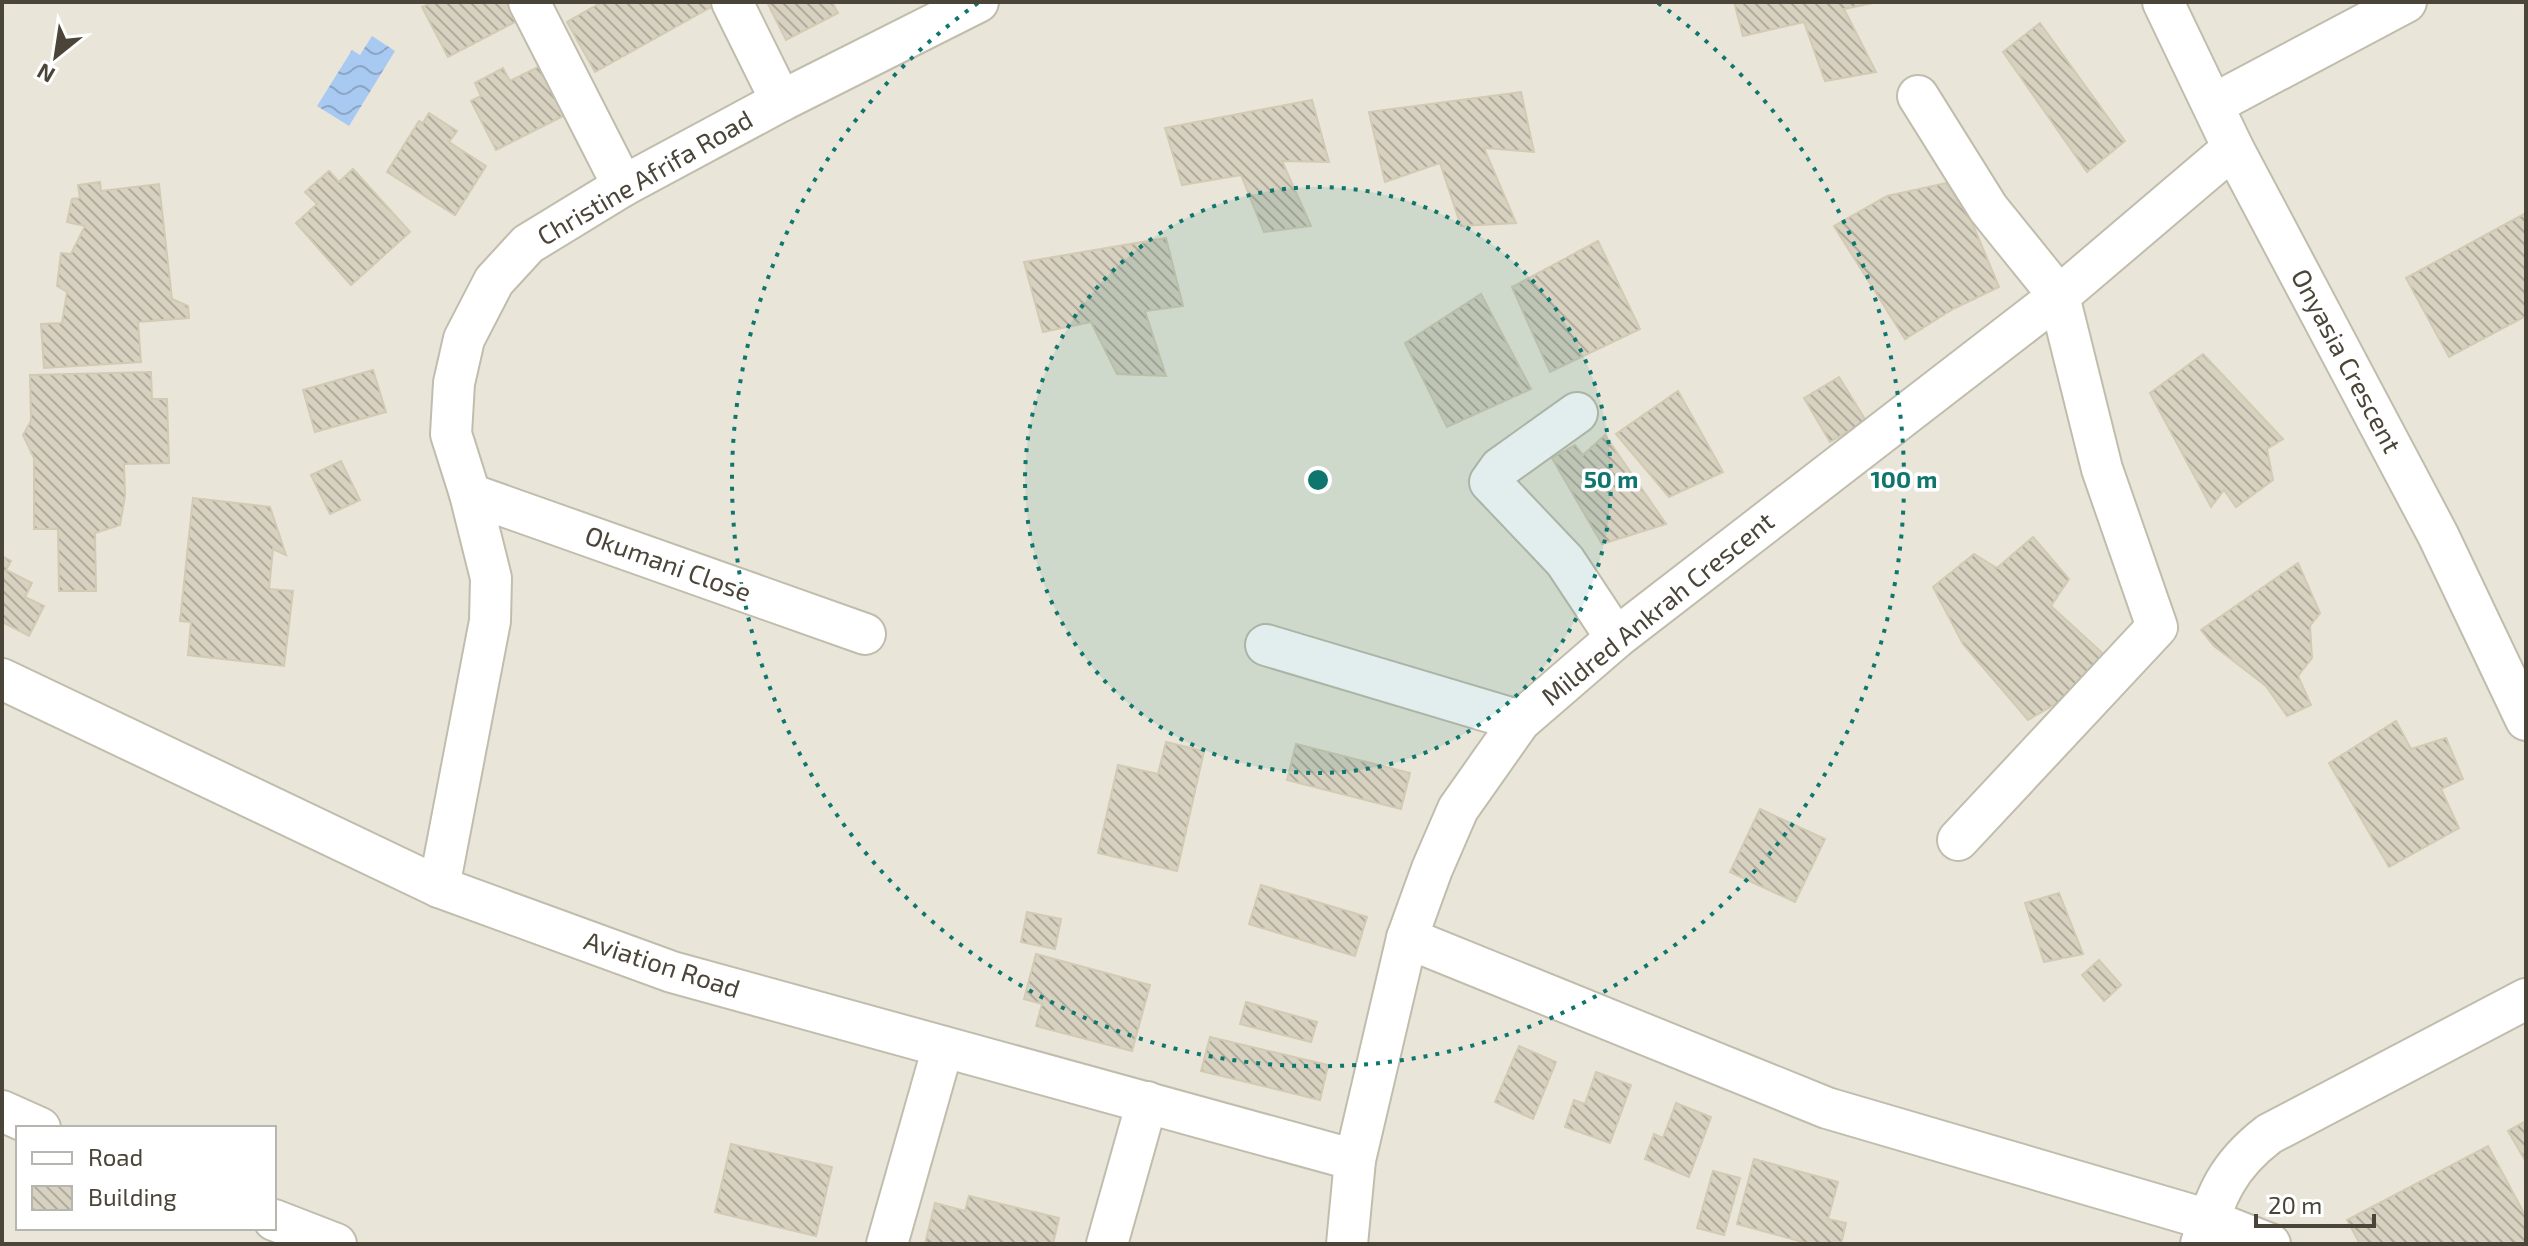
<svg xmlns="http://www.w3.org/2000/svg" width="2528" height="1246" font-family="'Exo 2',sans-serif">
<style>
.residential{fill:#e9e6d9;fill-rule:evenodd}
.water{fill:url(#water-waves)}
.building{fill:url(#building-back-hatch);stroke:#d2cab3;stroke-width:2}
.lines{fill:none;stroke-linecap:round;stroke-linejoin:round}
.minor-casing{stroke:#c1bdad;stroke-width:44}
.minor{stroke:#fff;stroke-width:40}
.ring{fill:none;stroke:#0f766e;stroke-width:4;stroke-dasharray:4 8}
.labels{text-anchor:middle;stroke-width:7;stroke-linejoin:round;paint-order:stroke}
.street-label{font-size:26px;fill:#4a4538;stroke:#fff}
.centre{fill:#0f766e;stroke:#fff;stroke-width:4}
.ring-label{font-size:24px;text-anchor:middle;font-weight:bold;fill:#0f766e;stroke:#fff;stroke-width:7;stroke-linejoin:round;paint-order:stroke}
</style>
<defs>
<pattern id="water-waves" width="16" height="10" patternUnits="userSpaceOnUse" patternTransform="scale(2)"><rect width="16" height="10" fill="#a8c9f1"/><path d="M0 5q4-4 8 0t8 0" fill="none" stroke="#8ba5c4"/></pattern>
<pattern id="building-back-hatch" width="6" height="6" patternUnits="userSpaceOnUse" patternTransform="scale(2)"><rect width="6" height="6" fill="#d7d1c0"/><path d="M-1 5l2 2M0 0l6 6M5-1l2 2" fill="none" stroke="#b0ab9d"/></pattern>
</defs>
<rect width="100%" height="100%" fill="#f5f4eb"/>
<path class="residential" d="M2,2H2526V1244H2ZM18,1128H274V1228H18Z"/>
<polygon class="water" points="372,36 395,51 349,126 317,106 352,50 360,55"/>
<g class="building">
<polygon points="433,2 510,2 519,20 448,57 422,7"/>
<polygon points="602,2 720,2 595,72 567,22"/>
<polygon points="767,2 832,2 838,13 786,40"/>
<polygon points="1734,2 1878,2 1844,9 1876,72 1825,81 1804,22 1743,36"/>
<polygon points="2040,23 2125,141 2087,172 2003,52"/>
<polygon points="542,65 567,114 496,150 471,101 481,96 475,83 503,68 510,81"/>
<polygon points="1521,92 1534,152 1484,148 1516,223 1461,226 1440,163 1385,182 1369,112"/>
<polygon points="1312,100 1329,162 1282,161 1311,226 1264,232 1241,175 1182,185 1165,128"/>
<polygon points="429,113 457,131 449,142 486,166 455,215 387,172 419,121 423,123"/>
<polygon points="353,169 410,232 351,285 296,223 317,204 305,192 329,171 339,182"/>
<polygon points="100,182 101,191 159,184 172,299 188,306 189,318 138,322 141,362 44,368 41,324 62,323 67,292 57,286 61,253 71,254 85,226 67,222 72,199 80,198 78,185"/>
<polygon points="1946,183 1971,220 1999,287 1953,309 1905,339 1834,226 1887,196"/>
<polygon points="2526,213 2526,316 2449,357 2406,278"/>
<polygon points="1166,238 1183,306 1145,311 1166,376 1117,374 1091,322 1043,332 1024,262"/>
<polygon points="1598,241 1640,329 1550,372 1512,287"/>
<polygon points="1481,294 1531,389 1447,427 1405,343"/>
<polygon points="2203,354 2283,439 2267,449 2273,480 2236,507 2224,490 2211,507 2150,393"/>
<polygon points="373,370 386,412 315,432 303,390"/>
<polygon points="151,372 152,399 167,399 169,463 124,464 125,496 120,525 95,533 96,591 59,591 58,529 34,529 34,458 23,435 31,421 30,375"/>
<polygon points="1839,377 1866,421 1830,442 1804,398"/>
<polygon points="1678,391 1723,472 1669,497 1616,434"/>
<polygon points="1605,435 1666,524 1602,544 1552,458 1575,445 1583,455"/>
<polygon points="341,461 360,500 330,514 311,475"/>
<polygon points="193,498 270,507 286,555 273,549 269,589 293,591 284,666 188,655 191,622 180,621"/>
<polygon points="2033,537 2069,579 2051,606 2111,661 2069,696 2028,720 1963,644 1933,587 1974,554 1997,568"/>
<polygon points="2,556 11,561 6,570 32,583 25,597 44,606 29,636 2,622"/>
<polygon points="2298,563 2320,613 2310,626 2312,658 2298,676 2311,705 2287,716 2266,686 2214,646 2201,630"/>
<polygon points="2396,721 2411,749 2446,738 2463,779 2441,789 2459,828 2389,867 2329,763"/>
<polygon points="1166,742 1204,751 1177,871 1098,853 1118,765 1158,774"/>
<polygon points="1296,744 1410,773 1401,809 1287,780"/>
<polygon points="1760,809 1825,839 1795,902 1730,872"/>
<polygon points="1261,885 1367,917 1355,956 1249,924"/>
<polygon points="2059,893 2083,954 2044,962 2025,903"/>
<polygon points="1027,912 1061,919 1055,949 1021,942"/>
<polygon points="1036,954 1150,985 1132,1051 1036,1026 1042,1004 1024,999"/>
<polygon points="2099,960 2121,985 2104,1001 2082,975"/>
<polygon points="1246,1002 1317,1022 1311,1042 1240,1024"/>
<polygon points="1210,1037 1328,1065 1320,1100 1201,1071"/>
<polygon points="1519,1046 1556,1062 1533,1119 1495,1102"/>
<polygon points="1596,1072 1631,1085 1610,1143 1565,1127 1574,1100 1585,1104"/>
<polygon points="1676,1103 1711,1117 1689,1177 1645,1159 1654,1134 1663,1138"/>
<polygon points="2526,1121 2526,1162 2508,1131"/>
<polygon points="731,1144 832,1167 816,1236 715,1212"/>
<polygon points="2488,1146 2526,1217 2526,1244 2360,1244 2347,1220"/>
<polygon points="1754,1159 1838,1182 1828,1219 1846,1223 1841,1244 1810,1244 1737,1224"/>
<polygon points="1713,1171 1740,1178 1724,1235 1697,1228"/>
<polygon points="969,1196 1059,1218 1053,1244 925,1244 935,1203 965,1211"/>
</g>
<g class="lines">
<defs>
<g id="minor">
<polyline points="529,2 623,186"/>
<polyline points="732,2 781,101"/>
<polyline points="2163,2 2233,148 2438,535 2526,720"/>
<polyline points="1918,96 1988,208 2059,296 2102,469 2157,627 1958,840"/>
<polyline points="2214,104 2406,2"/>
<polyline points="1577,413 1500,468 1490,482 1565,561 1616,638"/>
<polyline points="470,494 865,634"/>
<polyline points="1266,645 1520,721"/>
<polyline points="2,679 439,887 672,972 1355,1160"/>
<polyline points="439,887 490,621 491,578 470,494 451,434 454,383 464,339 494,281 528,244 623,186 781,101 978,2"/>
<polyline points="1407,938 1827,1108 2209,1220 2270,1244"/>
<polyline points="2,1111 40,1128"/>
<polyline points="274,1220 336,1244"/>
<polyline points="887,1244 943,1047"/>
<polyline points="1107,1244 1147,1102"/>
<polyline points="1347,1244 1355,1160 1407,938 1432,869 1458,809 1520,721 1616,638 2059,296 2233,148"/>
<path d="M2201,1244C2217,1194 2226,1167 2269,1134L2526,999"/>
</g>
</defs>
<use href="#minor" class="minor-casing"/>
<use href="#minor" class="minor"/>
</g>
<circle cx="1318" cy="480" r="293" fill="#0f766e" fill-opacity=".12"/>
<g class="ring">
<circle cx="1318" cy="480" r="293"/>
<path d="M1658 3A586 586 0 1 1 978 3"/>
</g>
<g class="labels">
<g class="street-label">
<text transform="translate(645 178) rotate(-30)" y="9">Christine Afrifa Road</text>
<text transform="translate(2346 361) rotate(62)" y="9">Onyasia Crescent</text>
<text transform="translate(668 564) rotate(20)" y="9">Okumani Close</text>
<text transform="translate(1658 609) rotate(-39)" y="9">Mildred Ankrah Crescent</text>
<text transform="translate(662 965) rotate(18)" y="9">Aviation Road</text>
</g>
</g>
<circle cx="1318" cy="480" r="12" class="centre"/>
<g class="ring-label">
<text x="1611" y="488">50 m</text>
<text x="1904" y="488">100 m</text>
</g>
<rect width="2528" height="1246" fill="none" stroke="#4a4538" stroke-width="8"/>
<rect x="16" y="1126" width="260" height="104" fill="#ffffff" stroke="#b7b5af" stroke-width="2"/>
<rect x="32" y="1152" width="40" height="12" fill="#ffffff" stroke="#b7b5af" stroke-width="2"/>
<text x="88" y="1166" font-size="24" fill="#4a4538">Road</text>
<rect x="32" y="1186" width="40" height="24" fill="url(#building-back-hatch)" stroke="#b7b5af" stroke-width="2"/>
<text x="88" y="1206" font-size="24" fill="#4a4538">Building</text>
<g transform="translate(56 56) rotate(210)" stroke="#ffffff" stroke-width="6" paint-order="stroke">
<path d="M0-6L14 30L0 20L-14 30Z" fill="#4a4538"/>
<text y="-12" font-size="22" font-weight="bold" text-anchor="middle" fill="#4a4538">N</text>
</g>
<path d="M2256 1214v12h118v-12" fill="none" stroke="#4a4538" stroke-width="4"/>
<text x="2268" y="1214" font-size="24" fill="#4a4538" stroke="#ffffff" stroke-width="6" paint-order="stroke">20 m</text>
</svg>
